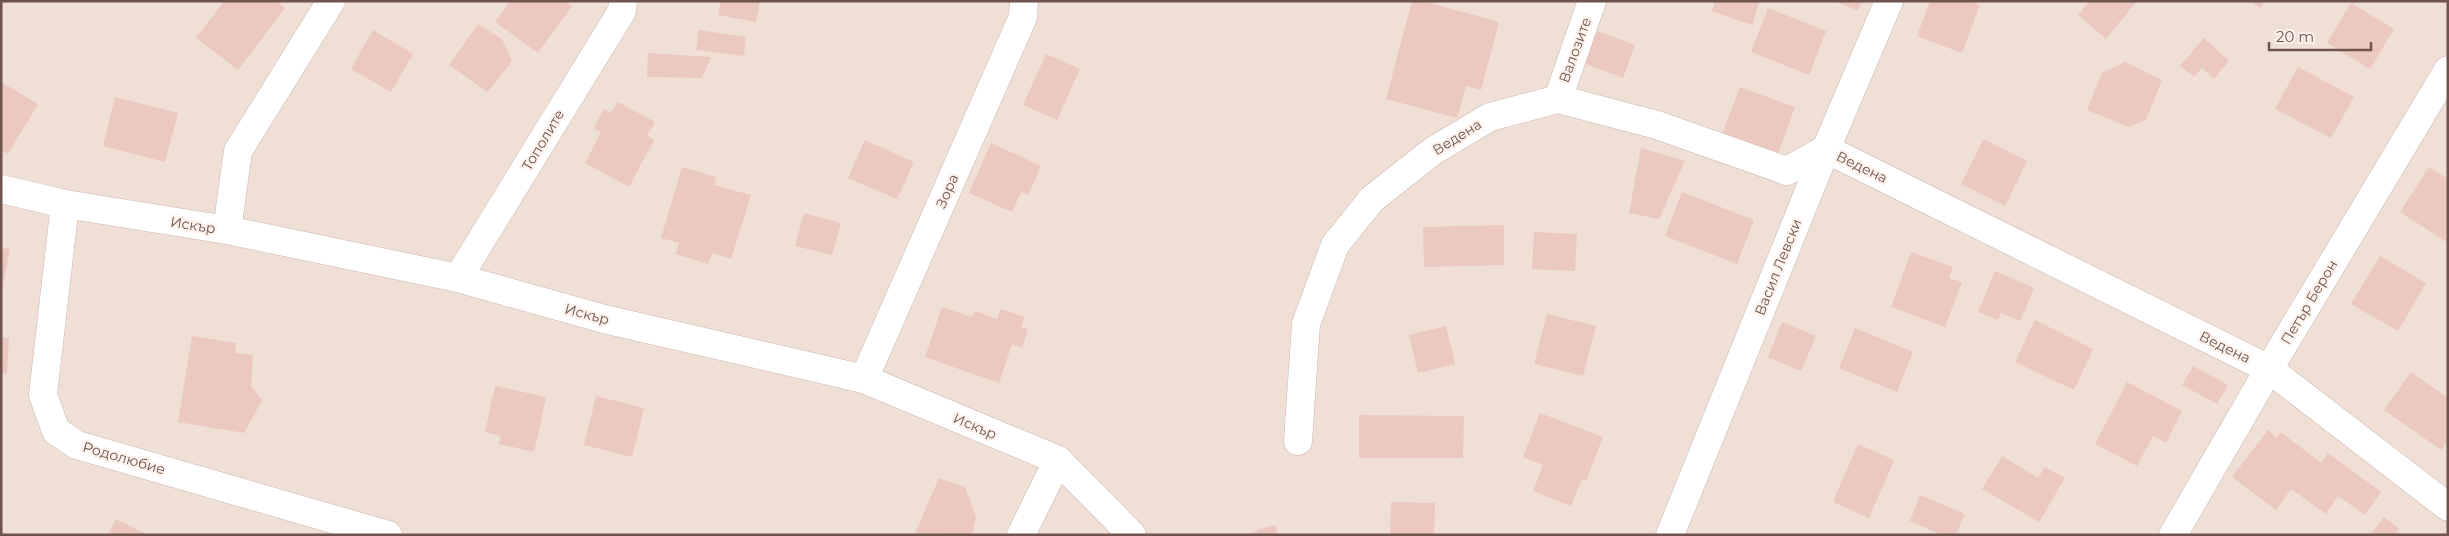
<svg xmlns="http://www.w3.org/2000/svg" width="2449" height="536" font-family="Montserrat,sans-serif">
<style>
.residential{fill:#f0dfd5}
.building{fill:#ebc9c1}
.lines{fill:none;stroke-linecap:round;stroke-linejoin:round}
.minor-casing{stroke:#ccb7b0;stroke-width:29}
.minor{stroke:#fff;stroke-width:28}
.labels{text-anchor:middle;stroke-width:4.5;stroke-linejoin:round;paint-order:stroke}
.street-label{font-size:14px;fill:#6f534e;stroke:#fdf3ec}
</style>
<rect width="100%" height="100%" fill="#f9eee6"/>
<rect class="residential" x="1" y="1" width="2447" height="534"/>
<g class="building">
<polygon points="224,1 276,1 285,8 238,70 196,38"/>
<polygon points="510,1 566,1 572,6 538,53 495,22"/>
<polygon points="721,1 760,1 756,22 718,15"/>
<polygon points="1412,1 1423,1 1499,22 1481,90 1466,86 1457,118 1386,99"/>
<polygon points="1715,1 1757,1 1759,2 1752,25 1712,11"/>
<polygon points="1835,1 1862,1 1858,11"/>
<polygon points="1930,1 1968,1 1980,5 1962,53 1917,36"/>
<polygon points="2090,1 2137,1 2106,39 2078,15"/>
<polygon points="2251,1 2265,1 2260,8"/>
<polygon points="2351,3 2394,29 2370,69 2327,43"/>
<polygon points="1768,8 1826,31 1809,75 1751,52"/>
<polygon points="478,24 502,39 512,61 488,92 449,65"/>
<polygon points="1592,29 1635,45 1623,78 1580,62"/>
<polygon points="373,30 413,54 391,92 351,69"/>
<polygon points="699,30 746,37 744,56 696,50"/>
<polygon points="2204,38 2229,61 2214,79 2202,68 2194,77 2180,66"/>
<polygon points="648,53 711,57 702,78 647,77"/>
<polygon points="1046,54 1080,69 1057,120 1023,105"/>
<polygon points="2125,62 2162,80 2146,120 2129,127 2087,110 2102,73"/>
<polygon points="2298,67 2354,97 2331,138 2275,109"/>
<polygon points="1,82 38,104 8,154 1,150"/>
<polygon points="1740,87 1795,107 1778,154 1722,134"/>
<polygon points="115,97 178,113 165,162 103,146"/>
<polygon points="618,102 655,122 647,136 654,140 629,187 585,163 601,132 594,128 604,109 611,113"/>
<polygon points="1983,139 2027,161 2005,206 1961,184"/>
<polygon points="865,140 914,162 897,199 848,178"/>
<polygon points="991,143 1041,166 1028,195 1021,192 1012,212 969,193"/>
<polygon points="1641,148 1685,161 1659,219 1629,213"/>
<polygon points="682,167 716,177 714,185 751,195 731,259 712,253 708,264 676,254 679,243 661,238"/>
<polygon points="2429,167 2448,179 2448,243 2400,212"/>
<polygon points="1682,192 1754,220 1737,264 1665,236"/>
<polygon points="804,213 841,223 832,255 795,246"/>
<polygon points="1504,225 1504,265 1424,267 1423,227"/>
<polygon points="1534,232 1577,234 1575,271 1532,269"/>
<polygon points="1,248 10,249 2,290 1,290"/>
<polygon points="1911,252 1953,267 1949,278 1962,282 1945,327 1891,307"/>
<polygon points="2380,256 2426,283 2398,331 2351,304"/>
<polygon points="1995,271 2034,288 2020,321 2001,313 1998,320 1978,312"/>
<polygon points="942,307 972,317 975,311 997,319 1001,309 1025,317 1021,327 1028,329 1022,348 1012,344 999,383 925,357"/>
<polygon points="1547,314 1596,326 1583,376 1534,364"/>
<polygon points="2035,320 2093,349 2074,390 2015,362"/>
<polygon points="1782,322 1816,336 1801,371 1768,357"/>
<polygon points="1446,326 1455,364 1418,373 1409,335"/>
<polygon points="1855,328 1913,352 1897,392 1839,368"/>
<polygon points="192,336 236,343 235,353 253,355 251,386 262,400 244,433 178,422"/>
<polygon points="1,337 9,338 7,374 1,373"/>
<polygon points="2193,366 2228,385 2217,404 2182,385"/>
<polygon points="2411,372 2448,398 2448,441 2441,450 2384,410"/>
<polygon points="2127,382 2182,411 2166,443 2153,436 2137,466 2095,444"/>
<polygon points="495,386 546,397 534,452 499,444 500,436 485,432"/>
<polygon points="596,396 644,408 632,457 584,445"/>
<polygon points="1540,413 1603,437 1586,481 1582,479 1571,506 1533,491 1543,465 1523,457"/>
<polygon points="1359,415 1464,416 1463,458 1359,458"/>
<polygon points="2268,430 2277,438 2281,432 2321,463 2328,453 2381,492 2365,515 2338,496 2326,514 2291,489 2276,510 2232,477"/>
<polygon points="1858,444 1894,460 1869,518 1833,502"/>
<polygon points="2002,456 2038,478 2045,467 2065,478 2039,522 1982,489"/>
<polygon points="939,478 965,487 976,517 972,535 915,533"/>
<polygon points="1920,495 1965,514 1956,535 1942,535 1910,521"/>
<polygon points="1391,502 1435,503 1434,535 1390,535"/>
<polygon points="2384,517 2399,529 2397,532 2401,535 2370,535"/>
<polygon points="116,519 148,535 108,535"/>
<polygon points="1276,525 1277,535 1242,535 1258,531 1258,529"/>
</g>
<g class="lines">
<defs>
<g id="minor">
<polyline points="1558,99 1592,1"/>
<polyline points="1,189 65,204 227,230 458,278 604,319 864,379 1058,460 1132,535"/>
<polyline points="65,204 43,395 56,431 77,445 388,535"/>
<polyline points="227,230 238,151 331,1"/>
<polyline points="458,278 622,11 623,1"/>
<polyline points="864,379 1023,17 1024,1"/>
<polyline points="1298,441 1306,324 1335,245 1372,199 1433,151 1490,117 1558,99 1657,125 1787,171 1826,149 2269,369 2448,507"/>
<polyline points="1021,535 1058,460"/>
<polyline points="1670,535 1826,149 1889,1"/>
<polyline points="2173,535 2269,369 2448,70"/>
</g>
</defs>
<use href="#minor" class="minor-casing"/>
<use href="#minor" class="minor"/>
</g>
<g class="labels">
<g class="street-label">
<text transform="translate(1575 50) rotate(-70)" y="5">Валозите</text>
<text transform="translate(1457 137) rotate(-32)" y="5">Ведена</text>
<text transform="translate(543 140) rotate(-59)" y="5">Тополите</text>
<text transform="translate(1862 167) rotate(26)" y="5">Ведена</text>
<text transform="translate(947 191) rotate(-66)" y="5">Зора</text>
<text transform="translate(193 225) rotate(9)" y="5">Искър</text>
<text transform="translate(1778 267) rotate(-68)" y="5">Васил Левски</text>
<text transform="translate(2309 302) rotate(-59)" y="5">Петър Берон</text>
<text transform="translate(587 314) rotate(15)" y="5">Искър</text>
<text transform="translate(2225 347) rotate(26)" y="5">Ведена</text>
<text transform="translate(975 426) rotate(23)" y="5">Искър</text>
<text transform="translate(124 458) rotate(16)" y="5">Родолюбие</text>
</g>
</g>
<rect width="2449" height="536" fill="none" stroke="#6f534e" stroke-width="5"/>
<path d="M2269 42v8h102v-8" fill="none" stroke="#6f534e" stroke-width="2.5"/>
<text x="2276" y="42" font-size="15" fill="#6f534e" stroke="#fdf3ec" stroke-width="4" paint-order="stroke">20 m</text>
</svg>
